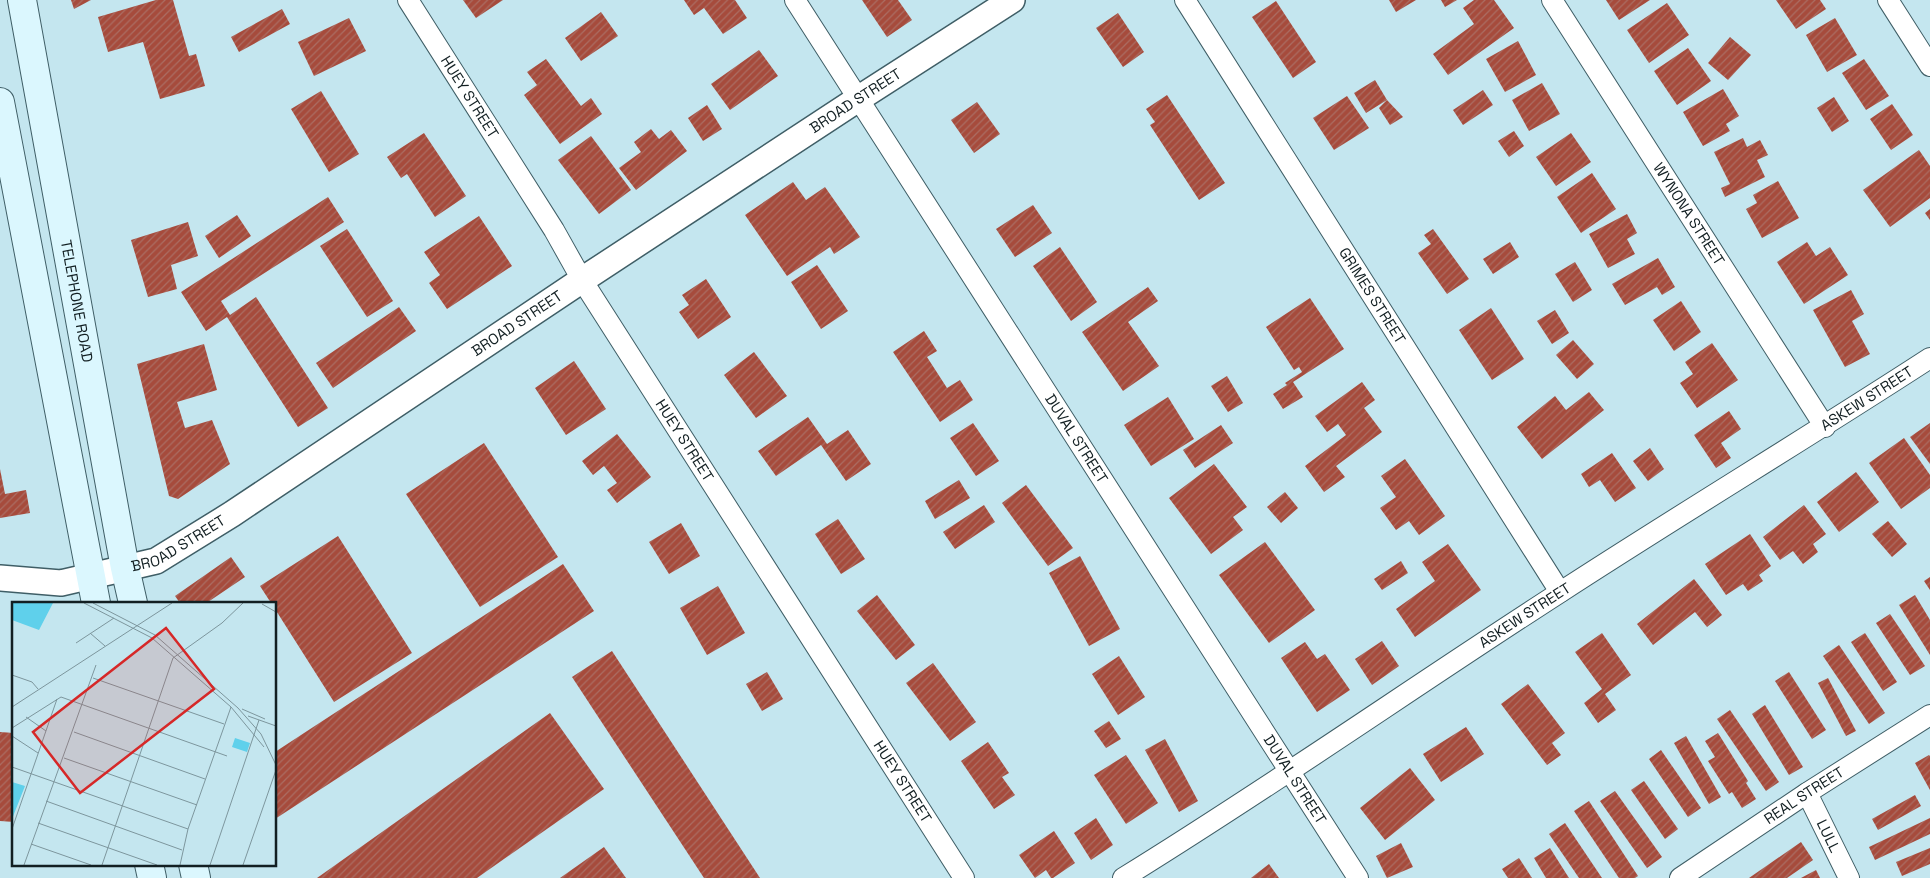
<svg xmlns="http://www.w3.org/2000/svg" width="1930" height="878" font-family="'Space Grotesk',sans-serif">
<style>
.building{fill:url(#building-hatch)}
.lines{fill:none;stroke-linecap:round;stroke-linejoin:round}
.minor-casing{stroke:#3f5e66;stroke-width:22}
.tertiary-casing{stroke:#3f5e66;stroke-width:28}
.secondary-casing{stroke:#3f5e66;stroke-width:30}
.minor{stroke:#fff;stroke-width:20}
.tertiary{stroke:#fff;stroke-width:25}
.secondary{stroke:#dbf7fe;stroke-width:28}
.labels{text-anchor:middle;stroke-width:5;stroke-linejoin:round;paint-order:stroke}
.street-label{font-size:15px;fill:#121f22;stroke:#d1f3fd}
.inset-road{fill:none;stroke:#7d969d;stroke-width:1}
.view{fill:#d62828;fill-opacity:0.15;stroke:#d62828;stroke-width:2.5}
.inset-edge{fill:none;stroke:#121f22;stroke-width:2.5}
</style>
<defs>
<pattern id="building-hatch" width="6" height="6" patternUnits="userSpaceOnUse" patternTransform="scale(1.25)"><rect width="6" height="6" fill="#a64b3c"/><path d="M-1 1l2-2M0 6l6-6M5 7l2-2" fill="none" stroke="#ab6d63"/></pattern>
</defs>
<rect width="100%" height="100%" fill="#c4e6ef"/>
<g class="building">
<polygon points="71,0 91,0 74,9"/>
<polygon points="156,0 173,0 189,56 196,54 205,86 160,99 143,42 108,52 98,17"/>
<polygon points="463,0 503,0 476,18"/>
<polygon points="684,0 735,0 747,18 723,34 704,8 694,15"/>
<polygon points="862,0 898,0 912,20 887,37"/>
<polygon points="1389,0 1416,0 1396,12"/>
<polygon points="1441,0 1457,0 1445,7"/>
<polygon points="1474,0 1494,0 1514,28 1448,75 1433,54 1474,24 1463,8"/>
<polygon points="1606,0 1650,0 1619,20"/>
<polygon points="1776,0 1820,0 1826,9 1796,29"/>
<polygon points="1276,1 1316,62 1293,78 1252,17"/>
<polygon points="1667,3 1689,35 1649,63 1627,30"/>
<polygon points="282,9 290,24 239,52 231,37"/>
<polygon points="601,12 618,36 581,61 565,38"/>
<polygon points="1118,13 1144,52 1123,67 1096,28"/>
<polygon points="349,18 366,51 314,76 298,42"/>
<polygon points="1835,18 1857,55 1827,72 1806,35"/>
<polygon points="1730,37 1751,55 1728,80 1708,63"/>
<polygon points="1518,41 1536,75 1505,92 1486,59"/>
<polygon points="1688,48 1711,81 1677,105 1654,71"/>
<polygon points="759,50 778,76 730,110 711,84"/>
<polygon points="546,59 581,106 591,98 602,114 560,144 524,95 537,85 527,72"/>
<polygon points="1864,59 1889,96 1866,110 1842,73"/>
<polygon points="1375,80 1387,100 1366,113 1354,93"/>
<polygon points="1542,83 1560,114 1529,131 1512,100"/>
<polygon points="1723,89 1739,116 1726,124 1730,131 1703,146 1683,112"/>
<polygon points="1483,90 1493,105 1463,125 1453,110"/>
<polygon points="321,91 359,154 329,172 291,109"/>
<polygon points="1167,95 1225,183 1199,200 1150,125 1155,122 1146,109"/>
<polygon points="1347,96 1369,128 1334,150 1313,118"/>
<polygon points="1834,97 1849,121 1832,132 1817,108"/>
<polygon points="1387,100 1403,117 1390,125 1379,108"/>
<polygon points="977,102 1000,134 974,153 951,120"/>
<polygon points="1892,104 1913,135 1891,150 1870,119"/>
<polygon points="707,105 722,129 703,141 688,118"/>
<polygon points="651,129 659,139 671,130 687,151 636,190 619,168 641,152 634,142"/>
<polygon points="1514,131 1524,146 1509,157 1498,141"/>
<polygon points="424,133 466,196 435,217 407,174 401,178 387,157"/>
<polygon points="1571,133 1591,162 1556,186 1536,157"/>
<polygon points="591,136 631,190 599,214 558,160"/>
<polygon points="1743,138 1747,147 1760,140 1768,155 1757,160 1765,177 1725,197 1721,188 1730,184 1714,152"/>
<polygon points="1919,150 1930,166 1930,198 1890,227 1863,190"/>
<polygon points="1592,173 1616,209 1581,233 1557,197"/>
<polygon points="1778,181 1799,218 1762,238 1746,209 1757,203 1753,195"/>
<polygon points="793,182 806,200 825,187 860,237 834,254 830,247 787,276 745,215"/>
<polygon points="328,197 344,222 221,301 230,315 256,297 328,408 298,427 227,317 206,331 181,292"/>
<polygon points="1033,205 1052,233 1015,257 996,229"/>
<polygon points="1930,209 1930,220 1925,213"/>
<polygon points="1627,214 1637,233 1627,239 1635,254 1608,268 1589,234"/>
<polygon points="237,215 251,236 219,258 205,236"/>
<polygon points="479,216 512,266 447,309 429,283 440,275 424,252"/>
<polygon points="188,222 198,256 171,265 177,289 148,297 131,240"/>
<polygon points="347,229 393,301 367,317 320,246"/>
<polygon points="1433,229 1469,279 1447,294 1418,253 1431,244 1424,235"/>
<polygon points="1510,242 1519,257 1493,274 1483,259"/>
<polygon points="1807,242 1816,256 1830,247 1848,275 1804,304 1777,262"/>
<polygon points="1060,247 1097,302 1071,321 1033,266"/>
<polygon points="1658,258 1675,287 1662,295 1657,287 1625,305 1612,284"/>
<polygon points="1575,262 1592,290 1573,302 1555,274"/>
<polygon points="817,265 848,311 821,329 791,282"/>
<polygon points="706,279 731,317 698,339 679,312 689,305 682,295"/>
<polygon points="1148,287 1158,301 1128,322 1159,366 1123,391 1082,332"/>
<polygon points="1851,290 1864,314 1852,321 1870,354 1845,367 1813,310"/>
<polygon points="1310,298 1344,349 1293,382 1303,397 1283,409 1273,394 1287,385 1285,383 1302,372 1299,367 1294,370 1266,327"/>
<polygon points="1681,301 1701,332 1674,351 1653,320"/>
<polygon points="399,307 416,331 333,388 316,363"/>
<polygon points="1491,308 1524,359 1492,380 1459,330"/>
<polygon points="1555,310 1569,333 1552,344 1537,321"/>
<polygon points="924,331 937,351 927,357 947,388 960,380 973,400 940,422 893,352"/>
<polygon points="1573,340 1594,364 1577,379 1556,355"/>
<polygon points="1712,343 1738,380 1697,408 1680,383 1693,374 1685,362"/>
<polygon points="204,344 217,390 177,402 185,428 212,420 230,464 178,499 169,496 137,364"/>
<polygon points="754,352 787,396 756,418 724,375"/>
<polygon points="574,361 606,409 566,435 535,388"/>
<polygon points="1227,376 1243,403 1228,412 1211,386"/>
<polygon points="1362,382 1375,400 1364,408 1382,432 1336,466 1345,477 1324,492 1305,466 1346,435 1338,424 1327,432 1315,416"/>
<polygon points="1589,392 1604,410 1542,459 1517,427 1555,396 1566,410"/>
<polygon points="1168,397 1194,439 1151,466 1124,425"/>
<polygon points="1729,411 1741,429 1721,443 1731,458 1716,468 1694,435"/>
<polygon points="808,417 827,444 848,430 871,464 846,481 821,445 776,476 758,451"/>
<polygon points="973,423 999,461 976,476 950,438"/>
<polygon points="1930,423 1930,464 1910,437"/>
<polygon points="1221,425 1233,443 1195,468 1183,450"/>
<polygon points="617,434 651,477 617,503 607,490 617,483 604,466 593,475 582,461"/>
<polygon points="1904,438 1930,475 1930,488 1901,509 1869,463"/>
<polygon points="484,443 558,557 480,607 406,494"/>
<polygon points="1650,448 1664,469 1648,481 1633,461"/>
<polygon points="1612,453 1636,488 1615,502 1600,480 1589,487 1581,474"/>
<polygon points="1405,459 1445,516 1419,535 1409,521 1396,530 1380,508 1396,497 1381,476"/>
<polygon points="1214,464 1247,507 1233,517 1243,530 1211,554 1169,498"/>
<polygon points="0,469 5,494 26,490 30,513 0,518"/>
<polygon points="1856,472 1879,502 1839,532 1817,502"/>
<polygon points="959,480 970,498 935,519 925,501"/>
<polygon points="1026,485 1073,548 1048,566 1002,503"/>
<polygon points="1285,492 1298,508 1281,523 1267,507"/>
<polygon points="984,505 995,522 955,549 943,532"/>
<polygon points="1804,505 1826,534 1813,544 1818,552 1803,564 1793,551 1780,560 1763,537"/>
<polygon points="838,519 865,559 841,574 815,534"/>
<polygon points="1888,521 1907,544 1892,557 1872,534"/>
<polygon points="681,523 700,556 669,574 649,542"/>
<polygon points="1750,534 1771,566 1759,575 1763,581 1748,591 1743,584 1726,595 1705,564"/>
<polygon points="338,536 412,653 334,702 275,609 275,603 271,603 260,586"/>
<polygon points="1265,542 1315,610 1269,643 1219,575"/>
<polygon points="1448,544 1481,590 1415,637 1396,609 1435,581 1422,562"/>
<polygon points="1080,556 1120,629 1089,646 1049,573"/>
<polygon points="231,557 245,577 208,602 209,603 180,603 175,596"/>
<polygon points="1401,561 1408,573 1382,590 1374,579"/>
<polygon points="563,564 594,611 275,819 275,752"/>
<polygon points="1930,577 1930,590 1924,581"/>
<polygon points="1694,579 1722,615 1707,627 1695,612 1653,645 1637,624"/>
<polygon points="718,586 745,633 707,655 680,608"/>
<polygon points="877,595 915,645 896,660 857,611"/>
<polygon points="1915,595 1930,620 1930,655 1899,605"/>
<polygon points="1890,614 1925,666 1910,675 1876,623"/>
<polygon points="1602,633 1631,675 1605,694 1616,710 1598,723 1584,703 1602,689 1575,652"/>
<polygon points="1865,633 1897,682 1883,691 1851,642"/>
<polygon points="1382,641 1399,666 1372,685 1355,659"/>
<polygon points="1305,642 1317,659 1325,654 1350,690 1317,712 1281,658"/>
<polygon points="1839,645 1885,713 1869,724 1823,656"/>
<polygon points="612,651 760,878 704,878 572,677"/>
<polygon points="1119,656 1145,697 1118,715 1092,674"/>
<polygon points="933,663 976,722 950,741 906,683"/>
<polygon points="767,672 783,699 762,711 746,684"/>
<polygon points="1789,672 1826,730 1812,739 1775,681"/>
<polygon points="1828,678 1856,731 1846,736 1818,683"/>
<polygon points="1528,684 1565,733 1552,743 1561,755 1547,765 1501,704"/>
<polygon points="1765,705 1803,767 1789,775 1752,714"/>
<polygon points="1730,710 1779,782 1766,791 1717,719"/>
<polygon points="550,713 604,789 477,878 317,878"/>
<polygon points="1109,721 1121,739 1106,748 1094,731"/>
<polygon points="1466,727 1484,754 1441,782 1423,754"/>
<polygon points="0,732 14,733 14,822 0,821"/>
<polygon points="1718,733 1748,781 1746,783 1756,799 1742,808 1732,792 1729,794 1708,761 1715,757 1705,741"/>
<polygon points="1686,736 1721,797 1709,804 1674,743"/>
<polygon points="1165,739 1198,801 1179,812 1145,750"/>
<polygon points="988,742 1009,773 1002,777 1015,795 994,809 961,761"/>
<polygon points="1661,750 1701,808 1688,817 1649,759"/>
<polygon points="1126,755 1158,803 1126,824 1094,775"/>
<polygon points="1929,755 1930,756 1930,790 1915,763"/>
<polygon points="1410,768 1435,800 1385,840 1360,808"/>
<polygon points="1644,781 1678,829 1665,839 1631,790"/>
<polygon points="1615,791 1662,857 1647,868 1600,801"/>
<polygon points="1915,795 1921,806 1878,830 1872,819"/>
<polygon points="1589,801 1638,876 1635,878 1619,878 1574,811"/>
<polygon points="1096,818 1113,845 1091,860 1074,833"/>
<polygon points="1930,818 1930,834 1875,860 1869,847"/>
<polygon points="1565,823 1602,878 1579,878 1549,834"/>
<polygon points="1054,831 1075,863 1053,878 1051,878 1046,870 1035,878 1019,855"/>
<polygon points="1801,842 1813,860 1787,878 1749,878"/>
<polygon points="1401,843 1413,867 1387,878 1376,856"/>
<polygon points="604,847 626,878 560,878"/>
<polygon points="1550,848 1569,878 1546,878 1534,858"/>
<polygon points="1930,848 1930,864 1902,876 1896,862"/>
<polygon points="1519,858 1532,878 1508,878 1502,869"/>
<polygon points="1269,864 1279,878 1251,878"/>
<polygon points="1816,870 1820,878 1801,878"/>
</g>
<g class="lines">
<defs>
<g id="minor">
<path id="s1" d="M408,0L554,230L582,280L964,878"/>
<path id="s2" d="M795,0L1358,878"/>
<path id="s3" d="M1185,0L1560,592"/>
<path id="s4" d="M1552,0L1825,427"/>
<polyline points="1888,0 1930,66"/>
<path id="s5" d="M1807,793L1849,878"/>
<path id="s6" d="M1123,878C1271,787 1413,687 1559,593C1682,513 1807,438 1930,358"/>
<path id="s7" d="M1680,878L1807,793L1930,715"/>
</g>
<g id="tertiary">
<path id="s8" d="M0,578L61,583L156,561L232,514L582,280L858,99L1012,0"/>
</g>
<g id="secondary">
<path id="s9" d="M22,0L125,568L133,603"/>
<polyline points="0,102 96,603"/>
<polyline points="149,864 152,878"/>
<polyline points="193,864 196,878"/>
</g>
</defs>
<use href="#minor" class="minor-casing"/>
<use href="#tertiary" class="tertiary-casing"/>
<use href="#secondary" class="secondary-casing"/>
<use href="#minor" class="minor"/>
<use href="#tertiary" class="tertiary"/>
<use href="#secondary" class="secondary"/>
</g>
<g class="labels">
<g class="street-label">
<text dy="5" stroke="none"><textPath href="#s1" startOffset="115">HUEY STREET</textPath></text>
<text dy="5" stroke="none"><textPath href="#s8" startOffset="996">BROAD STREET</textPath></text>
<text dy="5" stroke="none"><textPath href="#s4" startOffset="254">WYNONA STREET</textPath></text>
<text dy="5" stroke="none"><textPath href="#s3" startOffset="350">GRIMES STREET</textPath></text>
<text dy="5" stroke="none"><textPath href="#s9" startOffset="306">TELEPHONE ROAD</textPath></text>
<text dy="5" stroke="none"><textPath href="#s8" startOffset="591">BROAD STREET</textPath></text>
<text dy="5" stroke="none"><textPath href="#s6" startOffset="885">ASKEW STREET</textPath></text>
<text dy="5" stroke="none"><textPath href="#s2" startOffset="521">DUVAL STREET</textPath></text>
<text dy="5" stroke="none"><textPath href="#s1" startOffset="520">HUEY STREET</textPath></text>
<text dy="5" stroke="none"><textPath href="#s8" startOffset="186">BROAD STREET</textPath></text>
<text dy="5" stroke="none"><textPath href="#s6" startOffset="480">ASKEW STREET</textPath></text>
<text dy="5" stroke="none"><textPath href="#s2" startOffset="926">DUVAL STREET</textPath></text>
<text dy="5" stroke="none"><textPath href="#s1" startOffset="925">HUEY STREET</textPath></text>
<text dy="5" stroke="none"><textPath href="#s7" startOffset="149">REAL STREET</textPath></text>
<text dy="5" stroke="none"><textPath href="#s5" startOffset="48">LULL</textPath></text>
</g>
</g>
<g transform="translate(12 602)">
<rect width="264" height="264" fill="#c4e6ef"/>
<path d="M223,136L238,141L235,150L220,145Z" fill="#5fd0eb"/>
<path d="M0,1H41L27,28L0,18ZM0,180L13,184L0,217Z" fill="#5fd0eb"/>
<path class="inset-road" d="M72,1L140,36L219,105L252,145M81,1L143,33L226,106L249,132L264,163M250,2L264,10M78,31L93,44M64,41L102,16M0,73L20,80L26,87M81,76L212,122M0,105L160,1M230,107L253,117M236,114L264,124M14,115L34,129M0,126L49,95L215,154M62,130L193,177M0,134L26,151M52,156L185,203M0,165L176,227M34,199L170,248M26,221L145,263M0,227L45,97M19,242L79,263M12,263L84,63M90,263L161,56L210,21L231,1M168,263L176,227L219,105M198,263L247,118M231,263L264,168"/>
<path class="view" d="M154,26L202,87L68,191L21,130Z"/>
<rect width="264" height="264" class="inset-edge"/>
</g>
</svg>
